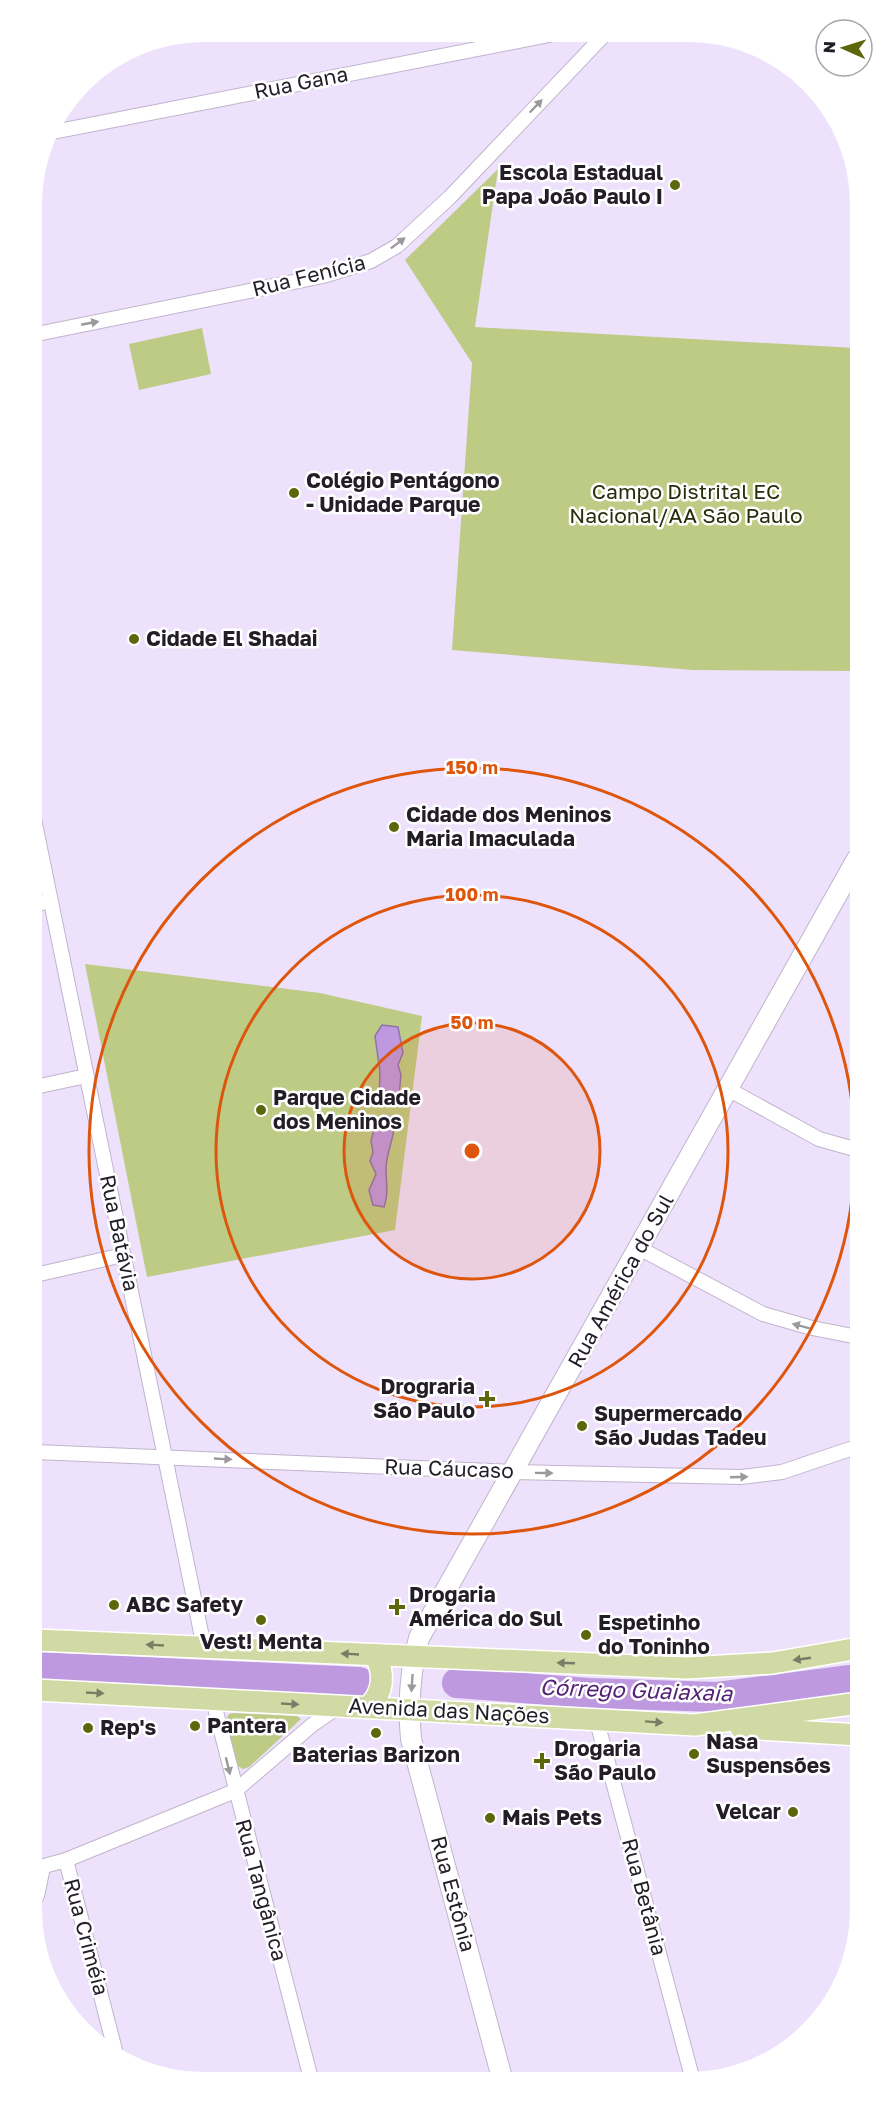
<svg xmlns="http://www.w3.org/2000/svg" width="892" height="2114" font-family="'Golos Text',sans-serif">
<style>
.green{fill:#becb85}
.water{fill:#bf99df;stroke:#9074a8;stroke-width:1.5}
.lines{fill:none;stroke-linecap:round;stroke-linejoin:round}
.river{stroke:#bf99df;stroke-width:30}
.street-casing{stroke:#c1b4cd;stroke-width:16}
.secondary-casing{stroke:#c1b4cd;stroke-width:22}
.primary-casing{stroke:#fff;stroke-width:24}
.street{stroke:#fff;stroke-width:14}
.secondary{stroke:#fff;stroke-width:20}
.primary{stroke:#d1daa4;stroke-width:21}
.oneway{fill:#9c999d}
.oneway2{fill:#7a7c65}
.ring{fill:none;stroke:#de560d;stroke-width:3}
.poi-dot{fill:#5c670b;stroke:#fff;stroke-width:2}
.labels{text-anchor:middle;stroke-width:5;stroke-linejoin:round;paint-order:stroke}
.street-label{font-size:21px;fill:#221d26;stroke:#fff}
.poi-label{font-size:21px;font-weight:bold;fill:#221d26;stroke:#fff;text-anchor:start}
.park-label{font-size:21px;fill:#282d0a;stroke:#fff}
.water-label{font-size:22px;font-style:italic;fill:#542375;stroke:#fff}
.centre{fill:#de560d;stroke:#fff;stroke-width:3}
.ring-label{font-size:18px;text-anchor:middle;font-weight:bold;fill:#de560d;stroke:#fff;stroke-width:5;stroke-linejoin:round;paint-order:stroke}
</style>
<rect width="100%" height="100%" fill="#eee1fb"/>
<g class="green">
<polygon points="498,169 475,327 855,348 856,671 693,670 452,650 472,363 405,260"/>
<polygon points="202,328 211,374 139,390 129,344"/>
<polygon points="85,964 320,993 422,1016 395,1230 147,1277"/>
<polygon points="233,1713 297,1716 301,1719 249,1767 243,1769 238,1766 225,1721 229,1714"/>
</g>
<g class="water">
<polygon points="382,1025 398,1027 403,1053 398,1065 401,1075 399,1095 388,1098 379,1097 380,1072 375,1036"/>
<path d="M385,1115L393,1118C397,1134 386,1151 386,1169C386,1184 389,1192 384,1207L373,1205L369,1190L376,1174L370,1161L373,1152L371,1141L376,1120Z"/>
</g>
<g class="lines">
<g class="river">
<polyline points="36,1667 359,1682"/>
<polyline points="457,1683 589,1693 717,1697 850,1680"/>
</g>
<defs>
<g id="street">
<polyline points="48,133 554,34"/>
<polyline points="32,335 323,276 371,261 397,246 450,197 605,34"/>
<polyline points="34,819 204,1647"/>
<polyline points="34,905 50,901"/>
<polyline points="35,1087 86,1076"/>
<polyline points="728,1089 819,1139 858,1150"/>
<polyline points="639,1248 763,1314 812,1328 858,1337"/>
<polyline points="35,1275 123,1255"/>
<polyline points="36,1452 513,1472 741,1477 782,1472 859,1446"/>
<polyline points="213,1700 311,2079"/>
<polyline points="596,1718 692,2077"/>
<polyline points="66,1860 115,2050"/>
<polyline points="37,1868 66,1860 235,1791 312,1725 338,1707"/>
<polyline points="37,1896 43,1867"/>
</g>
<path id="secondary" d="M502,2078L411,1739C408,1706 410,1670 419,1638L857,859"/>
<g id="primary">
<polyline points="36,1640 687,1668 773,1663 859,1648"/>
<polyline points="36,1690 695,1725 859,1703"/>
<path d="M368,1707C384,1693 385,1673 375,1655"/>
<polyline points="741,1728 860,1735"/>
</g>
</defs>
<use href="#street" class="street-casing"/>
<use href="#secondary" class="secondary-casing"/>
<use href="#primary" class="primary-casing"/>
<use href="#street" class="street"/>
<use href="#secondary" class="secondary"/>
<use href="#primary" class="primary"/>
</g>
<defs><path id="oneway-solid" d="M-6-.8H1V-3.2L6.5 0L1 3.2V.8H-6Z" transform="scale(1.5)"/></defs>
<g class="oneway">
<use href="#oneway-solid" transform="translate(536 106) rotate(-46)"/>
<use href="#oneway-solid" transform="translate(398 243) rotate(-37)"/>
<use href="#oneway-solid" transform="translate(90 323) rotate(-11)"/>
<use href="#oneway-solid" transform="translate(801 1326) rotate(-165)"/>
<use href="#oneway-solid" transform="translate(223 1459) rotate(3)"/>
<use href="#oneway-solid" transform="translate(544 1473) rotate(1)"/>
<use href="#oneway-solid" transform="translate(739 1477) rotate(-2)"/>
<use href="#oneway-solid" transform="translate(412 1683) rotate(94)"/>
<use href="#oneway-solid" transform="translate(228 1766) rotate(76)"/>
</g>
<g class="oneway2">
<use href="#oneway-solid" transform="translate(155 1645) rotate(-177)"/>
<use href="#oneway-solid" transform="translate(350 1654) rotate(-177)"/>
<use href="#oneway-solid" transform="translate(802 1659) rotate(172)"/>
<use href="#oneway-solid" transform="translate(566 1663) rotate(-178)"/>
<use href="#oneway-solid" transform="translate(95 1693) rotate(3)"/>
<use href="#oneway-solid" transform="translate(290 1704) rotate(3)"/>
<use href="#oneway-solid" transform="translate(654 1722) rotate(4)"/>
</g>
<circle cx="472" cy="1151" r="128" fill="#de560d" fill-opacity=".12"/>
<g class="ring">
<circle cx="472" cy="1151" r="128"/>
<circle cx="472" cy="1151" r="256"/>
<circle cx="472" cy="1151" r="383"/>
</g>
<g class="poi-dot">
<circle cx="675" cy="185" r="6"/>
<circle cx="294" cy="493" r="6"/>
<circle cx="134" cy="639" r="6"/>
<circle cx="394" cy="827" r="6"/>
<circle cx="261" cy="1110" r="6"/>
<path d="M484 1390h6v6h6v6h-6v6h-6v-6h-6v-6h6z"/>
<circle cx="582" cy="1426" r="6"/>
<circle cx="114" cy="1605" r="6"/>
<path d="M394 1598h6v6h6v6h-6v6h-6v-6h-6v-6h6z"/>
<circle cx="261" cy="1620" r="6"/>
<circle cx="586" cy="1635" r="6"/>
<circle cx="195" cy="1726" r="6"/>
<circle cx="88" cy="1728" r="6"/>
<circle cx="376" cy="1733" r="6"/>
<circle cx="694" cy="1754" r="6"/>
<path d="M539 1752h6v6h6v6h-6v6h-6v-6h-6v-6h6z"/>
<circle cx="793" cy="1812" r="6"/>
<circle cx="490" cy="1818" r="6"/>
</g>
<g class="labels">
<g class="street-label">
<text transform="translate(301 83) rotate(-11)" y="7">Rua Gana</text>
<text transform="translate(309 276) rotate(-14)" y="7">Rua Fenícia</text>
<text transform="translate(119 1233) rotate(78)" y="7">Rua Batávia</text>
<text transform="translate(621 1281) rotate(-61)" y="7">Rua América do Sul</text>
<text transform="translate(449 1469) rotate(2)" y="7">Rua Cáucaso</text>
<text transform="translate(449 1711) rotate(3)" y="7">Avenida das Nações</text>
<text transform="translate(261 1890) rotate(75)" y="7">Rua Tangânica</text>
<text transform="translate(453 1894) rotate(75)" y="7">Rua Estônia</text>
<text transform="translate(644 1897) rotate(75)" y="7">Rua Betânia</text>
<text transform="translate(86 1937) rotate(75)" y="7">Rua Criméia</text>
</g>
<g class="poi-label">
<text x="663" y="180" text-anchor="end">Escola Estadual<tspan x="663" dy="24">Papa João Paulo I</tspan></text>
<text x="306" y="488">Colégio Pentágono<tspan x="306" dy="24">- Unidade Parque</tspan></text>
<text x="146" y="646">Cidade El Shadai</text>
<text x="406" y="822">Cidade dos Meninos<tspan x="406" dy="24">Maria Imaculada</tspan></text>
<text x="273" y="1105">Parque Cidade<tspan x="273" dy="24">dos Meninos</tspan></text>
<text x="475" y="1394" text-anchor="end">Drograria<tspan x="475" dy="24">São Paulo</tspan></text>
<text x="594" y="1421">Supermercado<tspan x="594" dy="24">São Judas Tadeu</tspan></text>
<text x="409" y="1602">Drogaria<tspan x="409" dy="24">América do Sul</tspan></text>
<text x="126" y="1612">ABC Safety</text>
<text x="598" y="1630">Espetinho<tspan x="598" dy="24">do Toninho</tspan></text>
<text x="261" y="1649" text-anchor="middle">Vest! Menta</text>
<text x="207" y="1733">Pantera</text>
<text x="100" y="1735">Rep's</text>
<text x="706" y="1749">Nasa<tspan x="706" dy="24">Suspensões</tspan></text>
<text x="554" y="1756">Drogaria<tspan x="554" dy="24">São Paulo</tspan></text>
<text x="376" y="1762" text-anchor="middle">Baterias Barizon</text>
<text x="781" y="1819" text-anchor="end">Velcar</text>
<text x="502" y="1825">Mais Pets</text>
</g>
<g class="park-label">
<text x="686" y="499">Campo Distrital EC<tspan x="686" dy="24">Nacional/AA São Paulo</tspan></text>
</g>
<g class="water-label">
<text transform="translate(636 1690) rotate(2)" y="8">Córrego Guaiaxaia</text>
</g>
</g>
<path d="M0 0H892V2114H0ZM204 42H688A162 162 0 0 1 850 204V1910A162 162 0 0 1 688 2072H204A162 162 0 0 1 42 1910V204A162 162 0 0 1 204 42Z" fill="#fff" fill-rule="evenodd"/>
<circle cx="472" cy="1151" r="9" class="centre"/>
<g class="ring-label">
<text x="472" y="774">150 m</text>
<text x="472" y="901">100 m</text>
<text x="472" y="1029">50 m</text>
</g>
<g transform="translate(844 48) rotate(273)"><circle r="28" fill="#ffffff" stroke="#a7a5a8" stroke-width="1.5"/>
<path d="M0-4.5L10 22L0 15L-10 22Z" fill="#5c670b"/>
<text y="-9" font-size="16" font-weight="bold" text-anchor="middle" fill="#221d26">N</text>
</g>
</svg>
